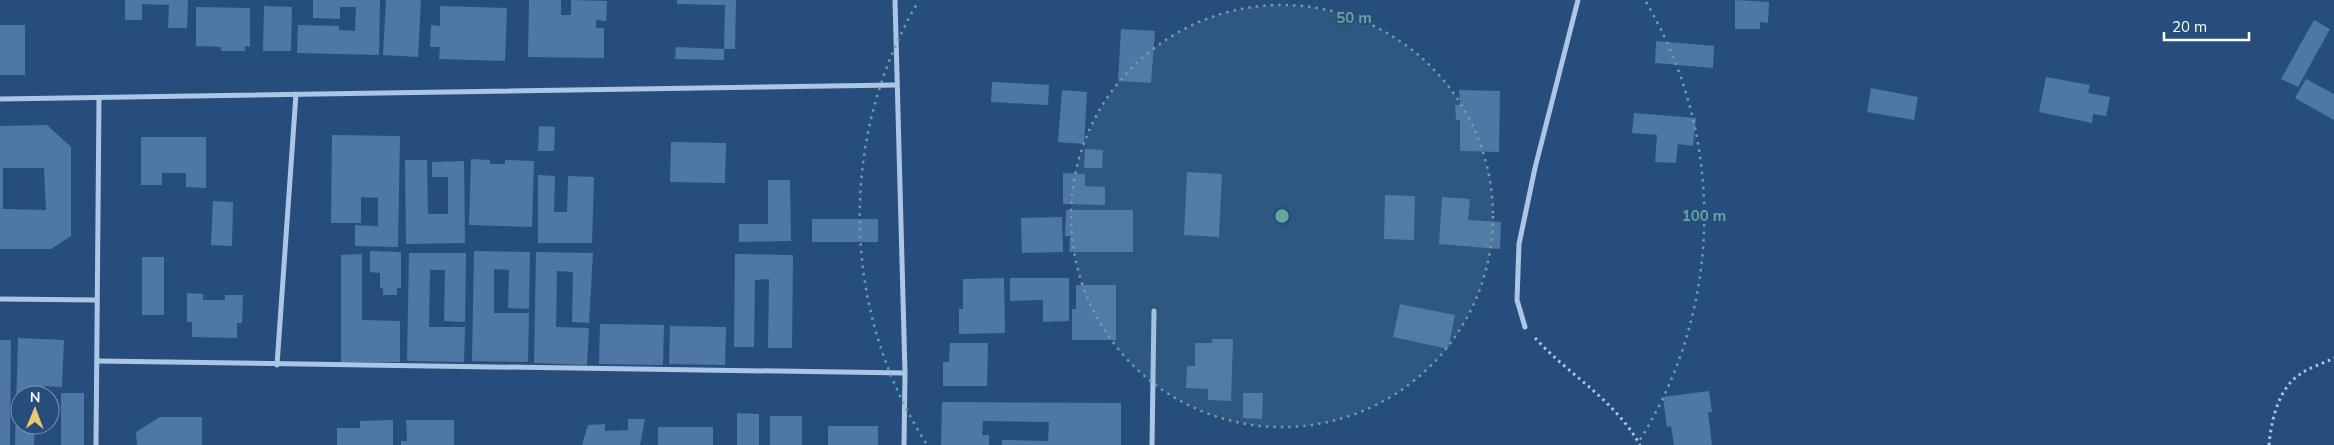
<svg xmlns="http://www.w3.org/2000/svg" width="2334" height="445" font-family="Mulish,sans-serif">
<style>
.building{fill:#4f77a5;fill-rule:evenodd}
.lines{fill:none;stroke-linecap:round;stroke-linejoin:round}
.path{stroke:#acc6e5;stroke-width:3;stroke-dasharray:2.5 4;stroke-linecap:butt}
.street{stroke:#acc6e5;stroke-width:5}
.ring{fill:none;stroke:#63a6a1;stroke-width:2.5;stroke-dasharray:2.5 5}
.centre{fill:#63a6a1;stroke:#274d7d;stroke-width:2.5}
.ring-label{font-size:15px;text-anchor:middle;font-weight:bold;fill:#63a6a1;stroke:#274d7d;stroke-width:4;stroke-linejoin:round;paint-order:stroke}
</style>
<rect width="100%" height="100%" fill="#274d7d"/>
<g class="building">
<polygon points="125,0 188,0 187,28 168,28 169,5 142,4 142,20 125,20"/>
<polygon points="313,0 380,0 379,55 297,53 298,25 339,26 339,30 355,31 356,7 340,7 340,19 313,18"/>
<polygon points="386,0 421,0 418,57 383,55"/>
<polygon points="529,0 561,0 561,15 571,15 571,0 607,1 606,21 596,20 596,28 604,28 604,58 528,57"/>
<polygon points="677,0 736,0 735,49 724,49 725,5 677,4"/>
<polygon points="1735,0 1769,2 1768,23 1760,22 1760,29 1735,29"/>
<polygon points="264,6 292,7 291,51 263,51"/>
<polygon points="440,6 507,8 505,61 439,59 440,47 430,47 431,25 440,26"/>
<polygon points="196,7 250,8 250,47 245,46 245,51 221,51 221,47 196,46"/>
<polygon points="2314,20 2330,29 2298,87 2281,79"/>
<rect x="0" y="25" width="25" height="50"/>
<polygon points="1121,29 1155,31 1151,83 1118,81"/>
<polygon points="1656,41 1714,46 1713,68 1655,63"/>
<polygon points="676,47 724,49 724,60 675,59"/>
<polygon points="2046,77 2090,85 2088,93 2110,97 2106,116 2093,114 2092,123 2039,112"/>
<polygon points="2306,79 2334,94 2334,120 2295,98"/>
<polygon points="992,82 1049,85 1048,105 991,102"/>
<polygon points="1871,88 1918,97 1914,120 1867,112"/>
<polygon points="1062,90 1087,92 1084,144 1058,142"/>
<polygon points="1459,90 1500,91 1499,152 1460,151 1460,120 1456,120 1455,105 1460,105"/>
<polygon points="1634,113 1696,118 1693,146 1678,144 1676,163 1655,162 1657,135 1632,133"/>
<path d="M47,125L71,147V236L51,249H0V126ZM3,168H44L46,210L3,209Z"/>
<polygon points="539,126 555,127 554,151 538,151"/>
<polygon points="332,135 400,136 398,247 355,246 355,225 378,226 378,198 361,197 361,223 331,223"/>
<polygon points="141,137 206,137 206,188 186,187 186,173 162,173 162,185 141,185"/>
<polygon points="671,142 726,143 725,183 670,182"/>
<polygon points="1085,149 1103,150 1102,168 1084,168"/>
<polygon points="471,159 490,160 490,164 505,164 505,160 534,161 532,227 469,225"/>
<polygon points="405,160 427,160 428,214 448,214 448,177 432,177 432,162 464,161 465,243 406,244"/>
<polygon points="1187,172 1222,174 1219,237 1184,235"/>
<polygon points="1063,173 1085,174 1085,186 1105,187 1105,205 1063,204"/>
<polygon points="538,175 555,176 554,212 567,212 568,176 594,177 592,243 538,243"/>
<polygon points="768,180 790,180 791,241 739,242 739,224 768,224"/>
<polygon points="1385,195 1415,196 1414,240 1384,239"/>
<polygon points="1442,197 1470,199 1468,220 1501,222 1500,249 1439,244"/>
<polygon points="213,201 233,202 232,246 211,245"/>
<polygon points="1066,210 1133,210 1133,252 1069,252 1070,236 1065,236"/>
<polygon points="1062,217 1063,252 1022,253 1021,218"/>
<rect x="812" y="219" width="66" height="23"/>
<polygon points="370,251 401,252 401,288 397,288 397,295 383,295 383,288 380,288 380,273 370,272"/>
<polygon points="474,251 530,252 529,309 508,308 509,270 494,269 494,313 529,313 528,362 472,361"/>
<polygon points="536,252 593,253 589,323 572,322 573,272 557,271 556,327 589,328 587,365 534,363"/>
<polygon points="409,253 466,253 465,322 444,321 445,270 430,270 429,327 465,327 464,362 407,361"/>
<polygon points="362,254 362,320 400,321 400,362 341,362 341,255"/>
<polygon points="735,254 793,255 792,348 768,348 769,279 755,280 754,347 734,347"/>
<rect x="142" y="257" width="22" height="58"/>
<polygon points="1004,278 1005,333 959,334 959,309 963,309 963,279"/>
<polygon points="1010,278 1069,278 1069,321 1043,322 1043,300 1010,301"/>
<polygon points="1076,285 1116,285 1116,340 1072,340 1072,309 1076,309"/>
<polygon points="187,293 203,294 203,300 225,300 225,295 243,295 242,323 237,323 237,338 192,337 192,322 187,322"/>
<polygon points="1400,304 1455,315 1448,349 1393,337"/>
<polygon points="600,324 664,325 663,365 599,364"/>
<polygon points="670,326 726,327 725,365 669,364"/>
<polygon points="18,338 64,340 62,387 44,386 44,395 20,395 20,425 35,425 34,445 15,445"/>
<polygon points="1212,339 1233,339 1231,401 1208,400 1208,389 1186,388 1187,366 1195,366 1195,343 1212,343"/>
<polygon points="0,340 11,340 10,445 0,445"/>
<polygon points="950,343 988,343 987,386 943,386 943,362 949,362"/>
<polygon points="1709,391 1712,412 1708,412 1712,445 1674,445 1671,426 1667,427 1663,397"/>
<rect x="61" y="393" width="23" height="52"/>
<polygon points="1243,393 1263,393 1262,419 1243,418"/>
<polygon points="942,402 1121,403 1121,445 1002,445 1002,440 1048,441 1049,422 983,421 982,435 989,435 989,445 941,445"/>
<polygon points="737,413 759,414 759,445 737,445"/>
<rect x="770" y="416" width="32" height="29"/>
<polygon points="160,417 202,417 202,445 137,445 136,432"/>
<polygon points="628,419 645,419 640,445 582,445 588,425 605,424 605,431 628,430"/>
<polygon points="393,420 393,445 337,445 337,428 360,428 360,421"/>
<polygon points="406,420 454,420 454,445 401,445 401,441 407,441"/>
<rect x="828" y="426" width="50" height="19"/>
<rect x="658" y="427" width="55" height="18"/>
</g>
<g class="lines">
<g class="path">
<path d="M1535,338C1570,376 1614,399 1640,445"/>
<path d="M2269,445C2271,422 2278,389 2299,375C2309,367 2323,364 2334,358"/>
</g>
<g class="street">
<polyline points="895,0 905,373 904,445"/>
<polyline points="0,99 896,85"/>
<polyline points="0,299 97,300"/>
<polyline points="1525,327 1517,300 1519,244 1535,168 1578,0"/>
<polyline points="98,361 905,373"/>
<polyline points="277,365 296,94"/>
<polyline points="96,445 99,99"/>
<polyline points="1152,445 1154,311"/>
</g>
</g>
<circle cx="1282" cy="216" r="211" fill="#63a6a1" fill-opacity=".12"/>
<g class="ring">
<circle cx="1282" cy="216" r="211"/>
<path d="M926 443A422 422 0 0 1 918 2M1646 2A422 422 0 0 1 1638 443"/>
</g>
<circle cx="1282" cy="216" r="8" class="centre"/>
<g class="ring-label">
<text x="1354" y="23">50 m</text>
<text x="1704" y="221">100 m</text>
</g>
<g transform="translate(35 410) rotate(1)"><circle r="24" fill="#274d7d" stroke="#7d94b1"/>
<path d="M0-4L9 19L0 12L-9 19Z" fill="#edc771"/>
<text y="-8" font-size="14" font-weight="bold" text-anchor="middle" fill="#ffffff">N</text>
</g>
<path d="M2164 32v8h85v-8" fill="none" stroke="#ffffff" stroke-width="2.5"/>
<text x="2172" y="32" font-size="15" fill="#ffffff" stroke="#274d7d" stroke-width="4" paint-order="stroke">20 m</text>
</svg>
